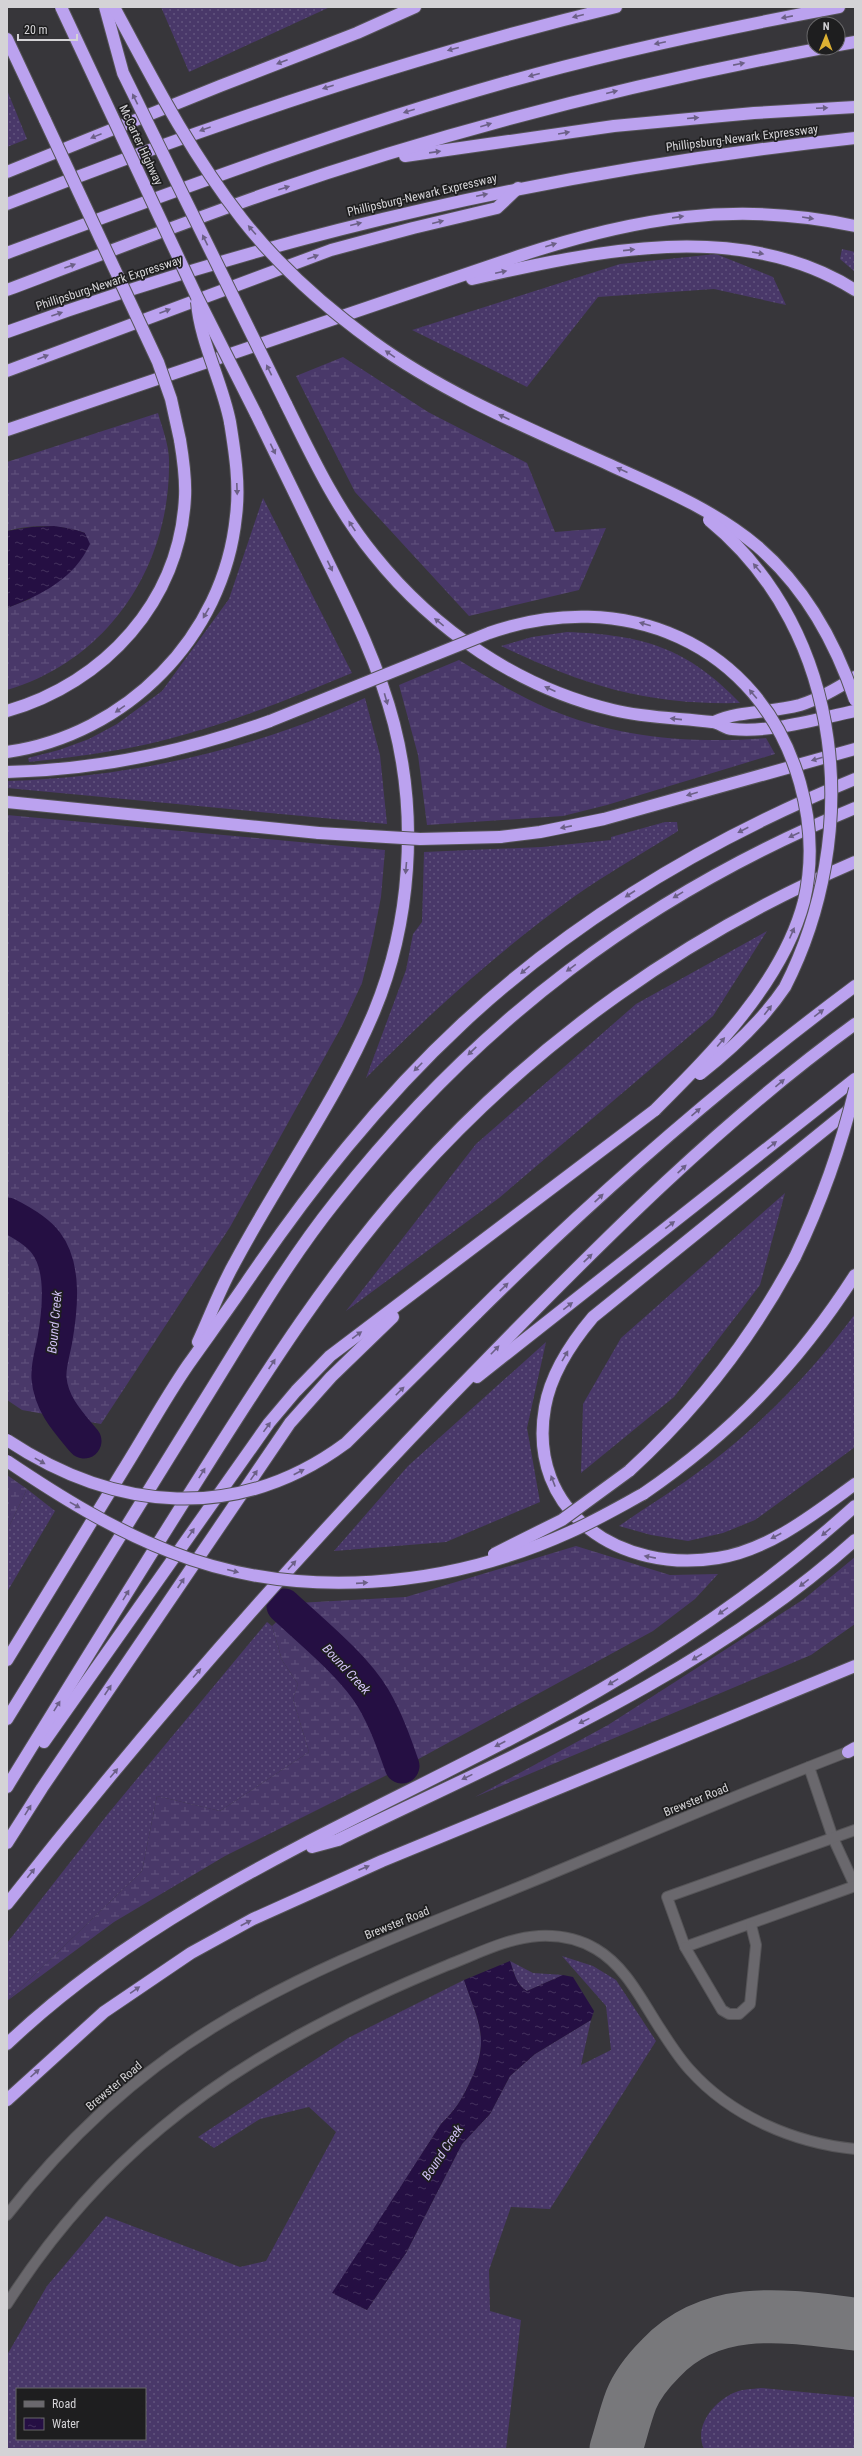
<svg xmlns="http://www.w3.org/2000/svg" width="862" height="2456" font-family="'Roboto Condensed',sans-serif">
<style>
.grass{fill:url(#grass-dots);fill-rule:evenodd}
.wetland{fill:url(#wetland-marsh)}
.water{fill:url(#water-ripples)}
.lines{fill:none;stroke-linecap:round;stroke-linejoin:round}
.river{stroke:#250f43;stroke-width:35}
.taxiway{stroke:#78787b;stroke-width:53}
.minor-casing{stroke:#555457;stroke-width:12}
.highway-casing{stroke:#555457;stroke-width:14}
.minor{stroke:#6a686d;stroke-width:10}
.highway{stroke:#bba2ef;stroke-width:12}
.highway-bridge-casing{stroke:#555457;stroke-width:14;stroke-linecap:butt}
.highway-bridge{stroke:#bba2ef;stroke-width:12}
.oneway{fill:#6c6087}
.labels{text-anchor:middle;stroke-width:3.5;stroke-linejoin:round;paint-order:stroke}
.street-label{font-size:12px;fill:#d4d3d6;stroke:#1e1e1f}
.water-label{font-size:13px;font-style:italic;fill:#d1c1f5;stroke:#1e1e1f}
</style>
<defs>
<pattern id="grass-dots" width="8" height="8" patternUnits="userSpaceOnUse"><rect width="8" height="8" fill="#493869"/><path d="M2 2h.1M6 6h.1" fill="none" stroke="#62547e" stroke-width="1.8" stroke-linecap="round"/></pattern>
<pattern id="wetland-marsh" width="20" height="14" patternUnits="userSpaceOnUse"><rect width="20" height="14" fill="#493869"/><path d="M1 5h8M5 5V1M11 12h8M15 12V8" fill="none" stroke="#62547e"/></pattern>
<pattern id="water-ripples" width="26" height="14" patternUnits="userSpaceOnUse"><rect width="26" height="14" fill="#250f43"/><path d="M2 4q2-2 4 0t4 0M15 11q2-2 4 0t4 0" fill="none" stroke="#44315d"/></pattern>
</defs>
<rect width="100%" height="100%" fill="#37363a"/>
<g class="grass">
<polygon points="161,7 330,7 189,72"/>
<polygon points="7,90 27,139 7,147"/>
<polygon points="842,249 855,252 855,272 840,259"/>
<polygon points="716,254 773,277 786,305 714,289 598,297 527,387 412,330 620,264"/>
<path d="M263,498L352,673C299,695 246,717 190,733C138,749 83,756 29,762L28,758L59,750L89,739L117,724L162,691L229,599Z"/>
<path d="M567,632C643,635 686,647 740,703C645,705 586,686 501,646L532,637Z"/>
<path d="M365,698L380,755L387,824L7,788V781C104,778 198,761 289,729C315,720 340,709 365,698Z"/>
<path d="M665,822H677L678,831C643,853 608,873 575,896C500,950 431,1012 366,1078L406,970L413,934L422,922L424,852L542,847L611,840V837Z"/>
<polygon points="767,931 713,1016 499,1198 346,1311 476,1144 636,1004"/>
<polygon points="785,1193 760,1285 674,1397 581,1473 583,1404 621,1338"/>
<path d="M855,1314V1447L755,1520L723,1533L688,1541L651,1535L619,1526C649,1505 681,1486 709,1464C765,1421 813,1370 855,1314Z"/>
<polygon points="546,1342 527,1428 540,1502 446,1542 334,1551 408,1466"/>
<polygon points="27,1489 55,1511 7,1592 7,1531"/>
<polygon points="267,1622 272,1626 282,1660 298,1684 293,1699 309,1752 220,1811 157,1796 142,1871 7,2001 7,1943 107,1815"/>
<path d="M562,1956L593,1966L616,1980L656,2041L550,2209L511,2207L489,2270L490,2311L521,2320L506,2449H7V2355L47,2286L106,2216L240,2267L266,2261L336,2132L309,2107L260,2119L214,2148L198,2137L348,2038L464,1980C479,2024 491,2040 469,2084C461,2101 455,2110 441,2124L333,2293L367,2310L406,2253L462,2144L490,2114L510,2076L535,2054L591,2020L581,2065L611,2050L606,2006ZM17,2389H145V2439H17Z"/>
<path d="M510,1961L533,1973L563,1975L527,1991C516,1985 514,1972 510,1961Z"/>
<path d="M761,2388L855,2397V2449H704C693,2426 715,2400 736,2392C743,2389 753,2389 761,2388Z"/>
</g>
<g class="wetland">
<polygon points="343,357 428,412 527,463 555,532 606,528 579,590 469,616 355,492 296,376"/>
<path d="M158,413C162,427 169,445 169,460C171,565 109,660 7,690V608L30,599L85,533C60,524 32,524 7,531V462Z"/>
<path d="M459,660C488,678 517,695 549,709C617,738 693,744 766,738L775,754L607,805L563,816L427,825L418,755L399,685Z"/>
<polygon points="7,815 385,850 381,897 372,943 362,983 343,1024 230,1227 101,1424 22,1410 7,1400"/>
<polygon points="7,1475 27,1489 7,1531"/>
<polygon points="576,1546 670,1575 718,1574 695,1599 653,1631 413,1762 225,1856 114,1922 7,2001 142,1871 157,1796 220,1811 309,1752 293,1699 298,1684 282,1660 272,1626 297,1603 406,1597"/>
<polygon points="855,1557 855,1624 811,1655 475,1797 608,1725 804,1599"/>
</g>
<g class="water">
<path d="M54,526L73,529L85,533L90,544C74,579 41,595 7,608V531L32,527Z"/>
<path d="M510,1961C514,1972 516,1985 527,1991L563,1975L573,1977L594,2011L591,2020L535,2054L510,2076L490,2114L462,2144L406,2253L367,2310L332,2293L441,2124C455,2110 461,2101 469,2084C491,2040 479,2024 464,1980Z"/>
</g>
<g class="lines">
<g class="river">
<path d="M7,1215C21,1222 37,1231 46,1243C65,1268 60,1310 55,1339C53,1351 48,1365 49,1378C51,1404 68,1422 84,1441"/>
<path d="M284,1606C312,1632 354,1666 373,1698C386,1720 394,1743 402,1766"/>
</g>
<path class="taxiway" d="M616,2449C621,2433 625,2416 631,2400C637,2385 650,2369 661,2358C713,2303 787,2316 855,2324"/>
<defs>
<g id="minor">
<polyline points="809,1767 833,1838 855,1886"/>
<polyline points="855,1886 685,1947 667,1897 855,1830"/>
<polyline points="685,1947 722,2010 729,2014 739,2014 750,2004 756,1945 751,1925"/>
<path d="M7,2215C65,2141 134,2076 214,2027C314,1965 427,1925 536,1880C642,1836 747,1790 855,1749"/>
<path d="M7,2304C49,2238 101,2178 161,2128C246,2057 346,2007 448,1965C477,1954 507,1938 539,1936C558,1935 579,1939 596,1949C625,1966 641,1999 659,2027C669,2042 678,2057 690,2070C731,2116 794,2143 855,2149"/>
</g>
<g id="highway">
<polyline points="7,39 45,120"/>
<polyline points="838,45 855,42"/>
<polyline points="405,156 614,126 754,113 855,107"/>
<polyline points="7,172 220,86 357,33 415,7"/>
<path d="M7,204C206,126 408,57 616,7"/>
<path d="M7,253C172,192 337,130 507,82C616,51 727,28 839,7"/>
<path d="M472,279C594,251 742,218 855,290"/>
<path d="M7,290C94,257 180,224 268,193C449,130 635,83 823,48"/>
<path d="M7,332C285,231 561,170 855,138"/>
<polyline points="7,371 331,250 413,228 497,208 518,188"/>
<path d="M286,404C312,457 337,510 374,555C434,630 519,688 613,710C645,718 679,718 712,722C719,722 725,729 732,729C772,733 816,719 855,711"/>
<path d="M7,430L519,256C634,218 735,200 855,226"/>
<path d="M7,711C105,683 180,601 185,497C186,478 183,458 180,440"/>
<path d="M714,722C741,710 771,713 800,705C819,699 838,688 855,677"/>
<path d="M7,752C126,735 224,637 236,516C240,485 235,453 230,422"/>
<path d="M7,772C98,770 184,752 270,721"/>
<polyline points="7,802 319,833"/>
<polyline points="500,837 540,832 604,819 855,749"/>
<path d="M854,1106L593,1317C571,1343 551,1373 545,1407C526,1513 622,1574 718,1558C769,1550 814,1514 855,1484"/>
<path d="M476,1314C595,1196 721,1086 855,986"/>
<path d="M198,1342C210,1316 220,1289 234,1264C279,1179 337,1100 374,1012C411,923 418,817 394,724C379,666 353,613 327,560C303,511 280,463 256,414"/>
<polyline points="477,1377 855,1079"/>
<path d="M629,1471C697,1409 752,1338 795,1257"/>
<path d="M643,1494C732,1433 797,1365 855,1275"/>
<path d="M7,1660C45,1597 84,1535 122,1472C144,1437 164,1400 188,1365C207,1338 227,1311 246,1283C310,1189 379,1101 463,1023C577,917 711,838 855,779"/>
<path d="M7,1719C71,1616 135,1513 199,1409C243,1339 284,1266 336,1201C477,1022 644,895 855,808"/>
<polyline points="44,1742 269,1423 296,1391 330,1356 655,1110"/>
<polyline points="848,1752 855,1748"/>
<path d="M7,1787C71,1683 135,1579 201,1475C266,1372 332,1268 414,1177C536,1041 687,934 855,862"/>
<polyline points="7,1843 42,1788 290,1423 331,1377 393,1317"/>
<path d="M312,1847L338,1840C517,1753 705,1675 855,1540"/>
<path d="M7,1904C158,1712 320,1529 491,1355C605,1238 723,1120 855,1024"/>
<path d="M7,2044C159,1899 357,1822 539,1724C651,1664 760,1592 855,1506"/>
<polyline points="7,2100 104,2012 191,1953 253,1919 382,1861 855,1666"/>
</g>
</defs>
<use href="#minor" class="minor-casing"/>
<use href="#highway" class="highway-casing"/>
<use href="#minor" class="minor"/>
<use href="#highway" class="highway"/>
<defs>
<g id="highway-bridge">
<polyline points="61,7 196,295 256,414"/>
<polyline points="105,7 123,73 286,404"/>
<path d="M114,7C153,80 191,154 242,219C278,265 324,306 372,341C445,394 528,428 610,465C661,488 714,510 757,546C805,587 835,641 855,700"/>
<polyline points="45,120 158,362 171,399 180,440"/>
<path d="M197,302C200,342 222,381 230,422"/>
<path d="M270,721L489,633C622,586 760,642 800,783C811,822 813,862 804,901C783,982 712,1053 655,1110"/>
<polyline points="319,833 420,839 500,837"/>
<path d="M700,1074C732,1049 762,1021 785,987C862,836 847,633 709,520"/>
<path d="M795,1257C821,1203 841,1147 855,1089"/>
<path d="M7,1440C116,1512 238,1523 346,1443L476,1314"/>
<path d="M7,1461C59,1496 112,1529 171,1552C298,1602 447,1588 570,1532C595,1521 619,1507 643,1494"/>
<polyline points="494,1554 562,1520 629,1471"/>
</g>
</defs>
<use href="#highway-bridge" class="highway-bridge-casing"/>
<use href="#highway-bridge" class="highway-bridge"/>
</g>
<defs><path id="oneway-solid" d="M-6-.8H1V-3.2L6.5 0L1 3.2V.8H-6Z"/></defs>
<g class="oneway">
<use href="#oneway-solid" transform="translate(578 16) rotate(166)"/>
<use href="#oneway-solid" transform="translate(787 17) rotate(169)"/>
<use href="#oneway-solid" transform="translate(660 43) rotate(168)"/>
<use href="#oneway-solid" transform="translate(453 49) rotate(165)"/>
<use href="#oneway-solid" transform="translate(282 62) rotate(159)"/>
<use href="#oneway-solid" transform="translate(739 64) rotate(-11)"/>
<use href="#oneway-solid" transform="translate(534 75) rotate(165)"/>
<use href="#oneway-solid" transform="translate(328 87) rotate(162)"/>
<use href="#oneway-solid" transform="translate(612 92) rotate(-14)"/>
<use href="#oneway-solid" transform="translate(135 99) rotate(-116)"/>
<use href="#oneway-solid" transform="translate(822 108) rotate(-3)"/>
<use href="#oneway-solid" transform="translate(409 111) rotate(163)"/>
<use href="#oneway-solid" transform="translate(693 118) rotate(-5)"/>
<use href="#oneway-solid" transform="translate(486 125) rotate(-17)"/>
<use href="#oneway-solid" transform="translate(205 129) rotate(160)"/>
<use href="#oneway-solid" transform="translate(564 133) rotate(-10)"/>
<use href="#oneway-solid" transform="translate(96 136) rotate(158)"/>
<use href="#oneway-solid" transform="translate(435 152) rotate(-8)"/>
<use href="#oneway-solid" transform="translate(284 188) rotate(-18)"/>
<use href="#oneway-solid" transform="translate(482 195) rotate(-12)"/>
<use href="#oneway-solid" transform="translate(678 217) rotate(-8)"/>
<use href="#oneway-solid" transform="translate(808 218) rotate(9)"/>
<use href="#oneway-solid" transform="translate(438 222) rotate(-14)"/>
<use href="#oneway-solid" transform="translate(356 224) rotate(-14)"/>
<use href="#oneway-solid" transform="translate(252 230) rotate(-131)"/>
<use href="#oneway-solid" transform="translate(205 240) rotate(-116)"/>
<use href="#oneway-solid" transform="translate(551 245) rotate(-17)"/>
<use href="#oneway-solid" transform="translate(629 250) rotate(-6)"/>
<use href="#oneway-solid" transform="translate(758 253) rotate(10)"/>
<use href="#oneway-solid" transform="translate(313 257) rotate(-20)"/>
<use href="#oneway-solid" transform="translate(70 266) rotate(-20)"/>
<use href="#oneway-solid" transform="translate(501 272) rotate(-12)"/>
<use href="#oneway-solid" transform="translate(165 311) rotate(-21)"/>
<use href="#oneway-solid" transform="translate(57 314) rotate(-19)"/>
<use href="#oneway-solid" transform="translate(390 354) rotate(-145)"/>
<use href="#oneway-solid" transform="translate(43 357) rotate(-21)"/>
<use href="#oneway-solid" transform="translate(269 370) rotate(-116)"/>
<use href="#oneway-solid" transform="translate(504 417) rotate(-156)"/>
<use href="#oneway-solid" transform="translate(273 449) rotate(64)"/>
<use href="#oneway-solid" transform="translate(622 470) rotate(-156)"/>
<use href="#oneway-solid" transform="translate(237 489) rotate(88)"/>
<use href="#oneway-solid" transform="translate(352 526) rotate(-124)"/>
<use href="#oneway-solid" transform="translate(330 566) rotate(64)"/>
<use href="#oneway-solid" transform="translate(757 568) rotate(-130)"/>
<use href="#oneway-solid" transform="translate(206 613) rotate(120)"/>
<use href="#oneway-solid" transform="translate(439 622) rotate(-141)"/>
<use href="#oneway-solid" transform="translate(645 624) rotate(-164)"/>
<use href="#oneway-solid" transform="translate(550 689) rotate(-156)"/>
<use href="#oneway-solid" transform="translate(753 694) rotate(-130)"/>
<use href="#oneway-solid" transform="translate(386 699) rotate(74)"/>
<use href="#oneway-solid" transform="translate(120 709) rotate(145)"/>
<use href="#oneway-solid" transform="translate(676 719) rotate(-174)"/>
<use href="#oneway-solid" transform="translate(817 759) rotate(164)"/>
<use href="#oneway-solid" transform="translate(692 794) rotate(164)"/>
<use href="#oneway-solid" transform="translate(566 827) rotate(169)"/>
<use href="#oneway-solid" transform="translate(743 830) rotate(153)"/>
<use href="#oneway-solid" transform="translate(794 835) rotate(156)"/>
<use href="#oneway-solid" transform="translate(406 868) rotate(95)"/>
<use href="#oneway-solid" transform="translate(630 894) rotate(147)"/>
<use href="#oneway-solid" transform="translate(678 895) rotate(149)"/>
<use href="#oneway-solid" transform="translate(792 933) rotate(-66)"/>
<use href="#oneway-solid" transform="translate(571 968) rotate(144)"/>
<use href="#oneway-solid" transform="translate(525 970) rotate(140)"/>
<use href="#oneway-solid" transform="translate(768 1010) rotate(-52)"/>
<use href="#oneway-solid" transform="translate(819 1013) rotate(-37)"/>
<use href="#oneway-solid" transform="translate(721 1042) rotate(-50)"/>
<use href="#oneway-solid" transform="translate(472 1051) rotate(136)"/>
<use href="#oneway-solid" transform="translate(418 1067) rotate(135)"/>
<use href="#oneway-solid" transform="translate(780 1083) rotate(-40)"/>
<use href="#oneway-solid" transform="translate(696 1112) rotate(-41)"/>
<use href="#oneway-solid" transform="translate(772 1145) rotate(-38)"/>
<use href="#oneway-solid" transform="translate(682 1169) rotate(-43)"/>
<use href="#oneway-solid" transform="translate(599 1198) rotate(-43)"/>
<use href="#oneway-solid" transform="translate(670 1225) rotate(-38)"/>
<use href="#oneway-solid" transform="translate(588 1258) rotate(-44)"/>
<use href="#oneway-solid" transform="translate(504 1287) rotate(-44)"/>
<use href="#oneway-solid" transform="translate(568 1306) rotate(-38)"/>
<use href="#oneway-solid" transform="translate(357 1335) rotate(-36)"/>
<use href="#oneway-solid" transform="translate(495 1350) rotate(-46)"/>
<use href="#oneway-solid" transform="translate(565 1356) rotate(-60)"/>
<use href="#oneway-solid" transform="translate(272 1364) rotate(-56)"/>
<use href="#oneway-solid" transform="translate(400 1391) rotate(-45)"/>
<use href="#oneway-solid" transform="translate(267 1427) rotate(-54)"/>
<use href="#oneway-solid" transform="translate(40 1461) rotate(29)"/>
<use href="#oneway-solid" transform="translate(299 1472) rotate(-27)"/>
<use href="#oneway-solid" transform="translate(202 1473) rotate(-58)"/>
<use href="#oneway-solid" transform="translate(254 1475) rotate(-55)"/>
<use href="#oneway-solid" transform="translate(553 1481) rotate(-111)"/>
<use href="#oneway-solid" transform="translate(75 1505) rotate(29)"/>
<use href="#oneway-solid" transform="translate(826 1532) rotate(140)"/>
<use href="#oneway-solid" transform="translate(191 1533) rotate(-55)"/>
<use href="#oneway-solid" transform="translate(776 1536) rotate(152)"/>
<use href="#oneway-solid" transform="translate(650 1557) rotate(-169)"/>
<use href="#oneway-solid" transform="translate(292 1565) rotate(-48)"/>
<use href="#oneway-solid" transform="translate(233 1571) rotate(14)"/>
<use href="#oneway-solid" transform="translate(181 1583) rotate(-56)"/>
<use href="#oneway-solid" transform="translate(362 1583) rotate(-4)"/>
<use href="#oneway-solid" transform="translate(804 1583) rotate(142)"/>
<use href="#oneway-solid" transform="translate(126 1595) rotate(-59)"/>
<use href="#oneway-solid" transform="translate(723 1611) rotate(145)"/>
<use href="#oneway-solid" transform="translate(697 1657) rotate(148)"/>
<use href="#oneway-solid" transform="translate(197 1673) rotate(-49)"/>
<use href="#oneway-solid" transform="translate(613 1682) rotate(149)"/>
<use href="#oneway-solid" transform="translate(108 1690) rotate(-56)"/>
<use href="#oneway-solid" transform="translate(57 1706) rotate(-58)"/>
<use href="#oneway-solid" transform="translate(584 1721) rotate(154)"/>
<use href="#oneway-solid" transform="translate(500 1744) rotate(153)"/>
<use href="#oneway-solid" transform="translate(114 1773) rotate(-50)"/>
<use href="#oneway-solid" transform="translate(467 1777) rotate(154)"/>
<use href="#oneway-solid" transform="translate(28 1810) rotate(-58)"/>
<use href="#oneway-solid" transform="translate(364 1868) rotate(-23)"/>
<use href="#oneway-solid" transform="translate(31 1873) rotate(-51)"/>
<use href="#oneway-solid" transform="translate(246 1923) rotate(-28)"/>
<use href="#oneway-solid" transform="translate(135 1990) rotate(-35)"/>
<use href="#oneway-solid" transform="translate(35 2073) rotate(-42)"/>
</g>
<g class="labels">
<g class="street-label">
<text transform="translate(742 138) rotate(-7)" y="4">Phillipsburg-Newark Expressway</text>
<text transform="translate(141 145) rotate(65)" y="4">McCarter Highway</text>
<text transform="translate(422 195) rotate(-13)" y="4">Phillipsburg-Newark Expressway</text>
<text transform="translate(109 283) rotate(-18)" y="4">Phillipsburg-Newark Expressway</text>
<text transform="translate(696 1800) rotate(-22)" y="4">Brewster Road</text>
<text transform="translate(397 1923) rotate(-22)" y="4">Brewster Road</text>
<text transform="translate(114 2086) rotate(-40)" y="4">Brewster Road</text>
</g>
<g class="water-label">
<text transform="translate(54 1322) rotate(-85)" y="5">Bound Creek</text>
<text transform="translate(347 1669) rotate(47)" y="5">Bound Creek</text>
<text transform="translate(442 2152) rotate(-56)" y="5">Bound Creek</text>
</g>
</g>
<rect width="862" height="2456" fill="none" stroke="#d4d3d6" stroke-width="16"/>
<rect x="16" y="2388" width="130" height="52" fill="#1e1e1f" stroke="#676668"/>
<rect x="24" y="2401" width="20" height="6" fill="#6a686d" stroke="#676668"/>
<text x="52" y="2408" font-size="12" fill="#d4d3d6">Road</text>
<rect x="24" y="2418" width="20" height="12" fill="url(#water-ripples)" stroke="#676668"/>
<text x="52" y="2428" font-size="12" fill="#d4d3d6">Water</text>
<g transform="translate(826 36) rotate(1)"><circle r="19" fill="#1e1e1f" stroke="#676668"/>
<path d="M0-3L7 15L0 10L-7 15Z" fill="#ddb133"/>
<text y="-6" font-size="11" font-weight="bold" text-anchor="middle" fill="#d4d3d6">N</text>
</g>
<path d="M18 34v6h59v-6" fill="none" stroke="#d4d3d6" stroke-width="2"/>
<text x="24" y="34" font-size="12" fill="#d4d3d6" stroke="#1e1e1f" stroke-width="3" paint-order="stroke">20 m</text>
</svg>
